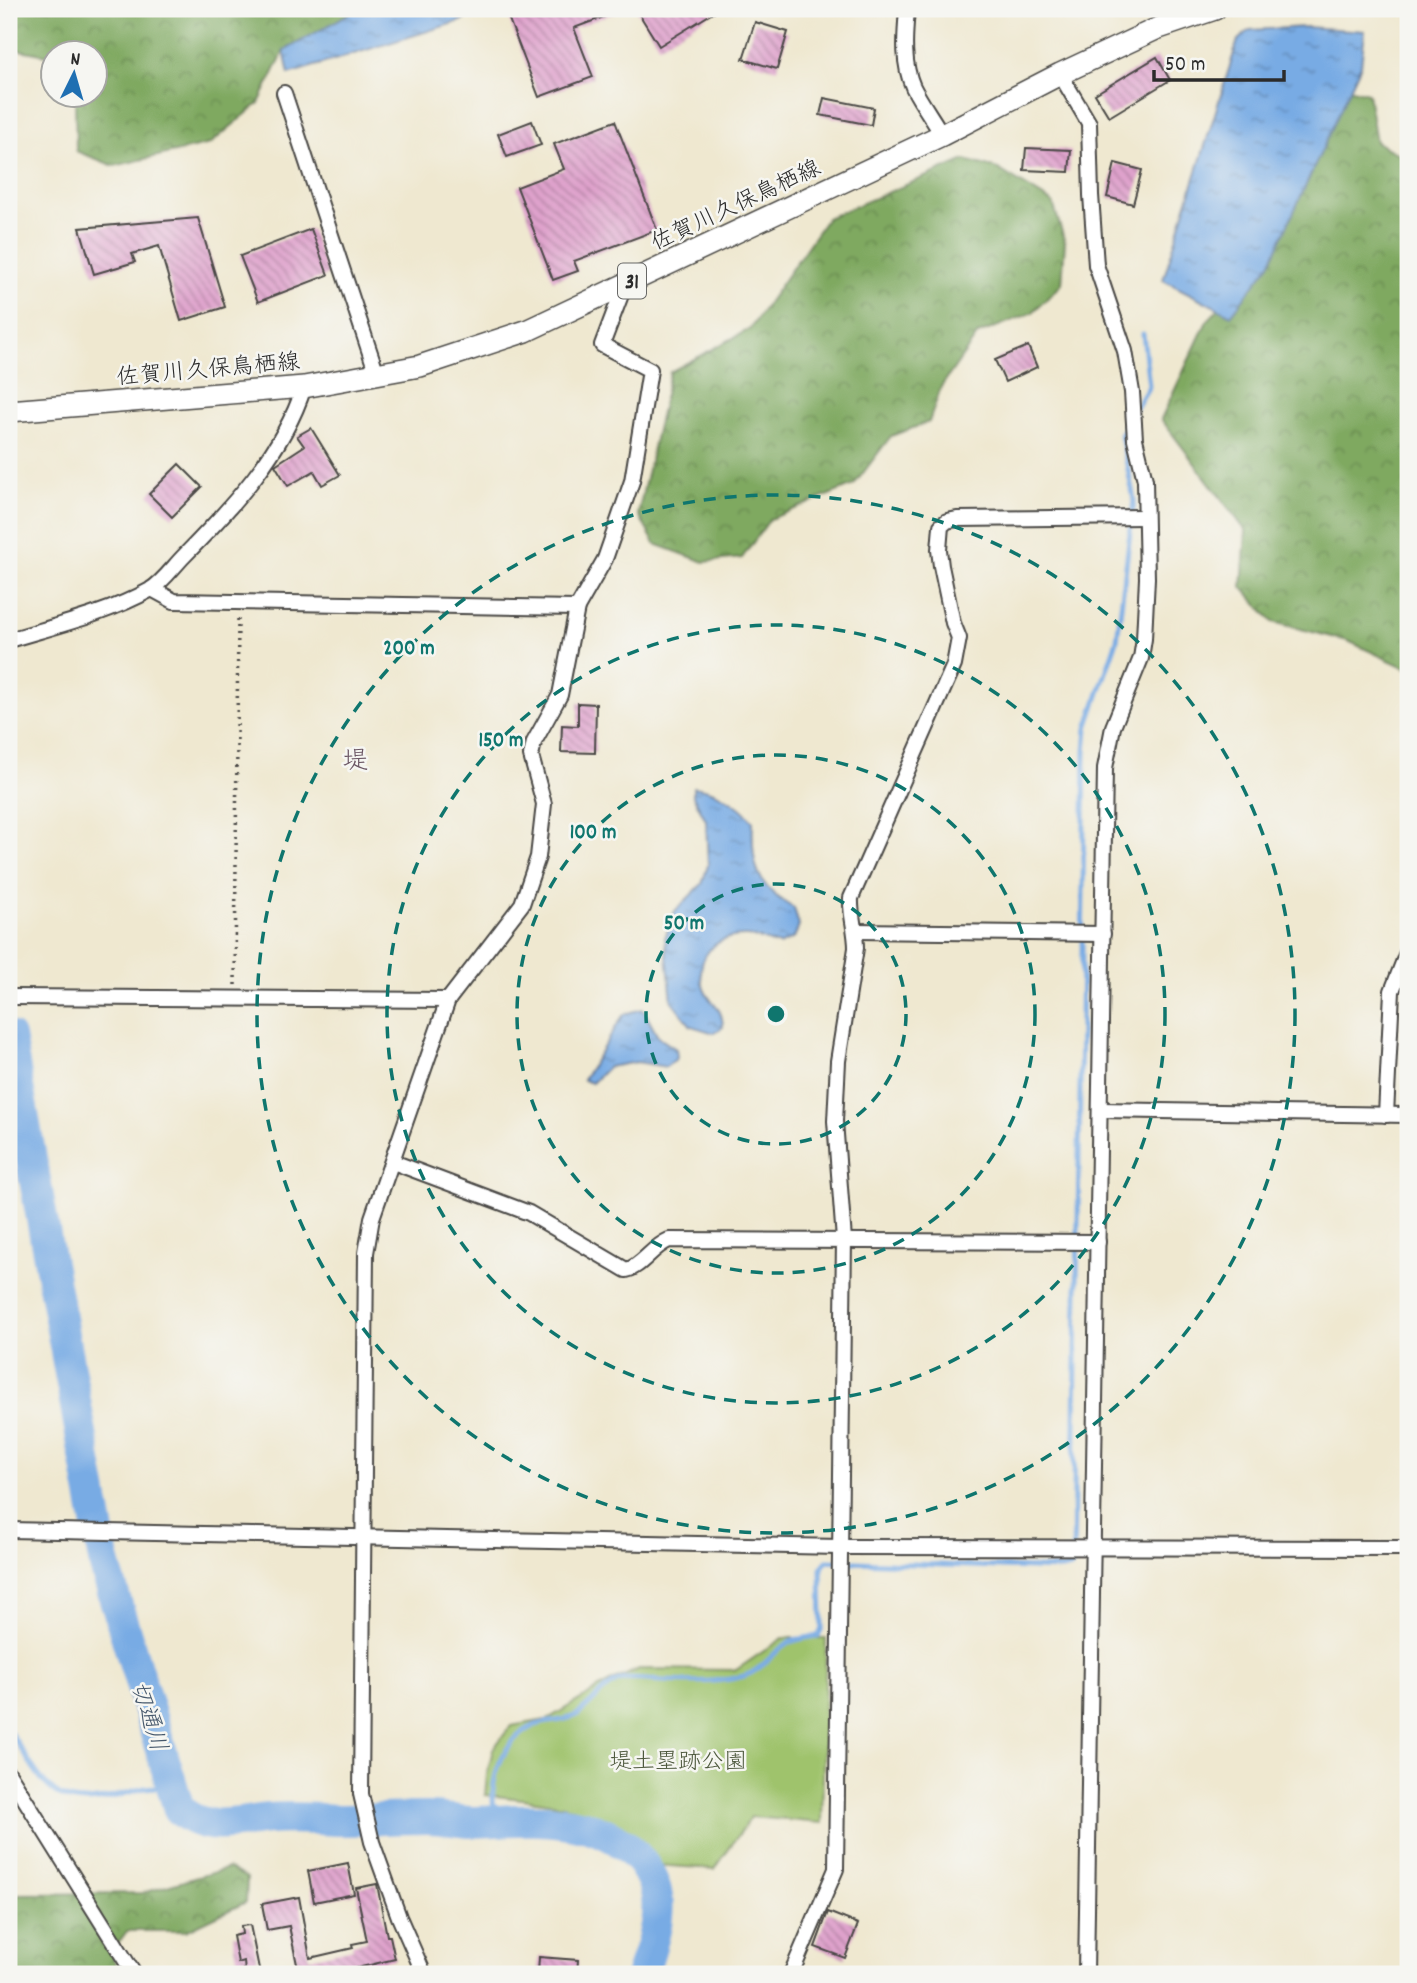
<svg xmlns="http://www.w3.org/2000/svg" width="1417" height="1983" font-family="Dekko,'Klee One',sans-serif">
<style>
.forest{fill:url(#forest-crowns);stroke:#556a46;stroke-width:2}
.park{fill:#9fc36c;stroke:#65774c;stroke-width:2}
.water{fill:url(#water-ripples);stroke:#526b88;stroke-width:2}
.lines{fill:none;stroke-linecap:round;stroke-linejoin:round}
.stream{stroke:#78abe4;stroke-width:5}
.river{stroke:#78abe4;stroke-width:32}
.building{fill:url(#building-back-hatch)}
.minor-casing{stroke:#484744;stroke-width:18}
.primary-casing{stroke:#484744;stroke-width:24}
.path{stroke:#484744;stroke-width:3.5;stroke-dasharray:2 5;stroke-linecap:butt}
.minor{stroke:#fff;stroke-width:14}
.primary{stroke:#fff;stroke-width:21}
.ring{fill:none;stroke:#0f766e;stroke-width:3.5;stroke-dasharray:12 9}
.labels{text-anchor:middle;stroke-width:5;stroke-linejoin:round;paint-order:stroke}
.shield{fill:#f6f6f2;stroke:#686867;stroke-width:2}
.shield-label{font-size:21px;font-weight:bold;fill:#2b2b2b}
.street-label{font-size:23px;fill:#2b2b2b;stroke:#f6f6f2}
.park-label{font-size:23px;fill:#4e593e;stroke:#f6f6f2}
.water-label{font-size:24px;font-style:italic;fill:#46586c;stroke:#f6f6f2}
.quarter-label{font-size:26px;fill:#6a5563;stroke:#f6f6f2}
.centre{fill:#0f766e;stroke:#f6f6f2;stroke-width:3.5}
.ring-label{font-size:21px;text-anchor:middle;font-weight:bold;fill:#0f766e;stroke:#f6f6f2;stroke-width:5;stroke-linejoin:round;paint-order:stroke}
</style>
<defs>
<pattern id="forest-crowns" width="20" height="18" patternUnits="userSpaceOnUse" patternTransform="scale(1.75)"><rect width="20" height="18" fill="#7fa960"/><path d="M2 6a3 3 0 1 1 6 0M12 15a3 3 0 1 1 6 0" fill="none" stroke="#688a4f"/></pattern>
<pattern id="water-ripples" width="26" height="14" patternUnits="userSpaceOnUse" patternTransform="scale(1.75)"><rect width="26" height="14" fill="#78abe4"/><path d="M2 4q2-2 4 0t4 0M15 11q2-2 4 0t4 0" fill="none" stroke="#638bb9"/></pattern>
<pattern id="building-back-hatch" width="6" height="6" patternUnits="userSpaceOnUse" patternTransform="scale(1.75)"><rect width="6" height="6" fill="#dfa2cc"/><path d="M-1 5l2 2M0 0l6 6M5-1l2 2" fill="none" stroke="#b584a6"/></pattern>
</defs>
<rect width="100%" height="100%" fill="#f6f6f2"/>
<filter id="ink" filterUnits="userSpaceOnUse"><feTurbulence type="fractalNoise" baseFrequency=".0143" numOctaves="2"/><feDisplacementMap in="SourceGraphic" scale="14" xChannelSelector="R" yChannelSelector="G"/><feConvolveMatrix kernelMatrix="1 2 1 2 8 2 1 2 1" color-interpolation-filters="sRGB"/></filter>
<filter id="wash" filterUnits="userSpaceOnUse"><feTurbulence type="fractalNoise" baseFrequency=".00686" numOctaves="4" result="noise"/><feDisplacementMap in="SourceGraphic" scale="28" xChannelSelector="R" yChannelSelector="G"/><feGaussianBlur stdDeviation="1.57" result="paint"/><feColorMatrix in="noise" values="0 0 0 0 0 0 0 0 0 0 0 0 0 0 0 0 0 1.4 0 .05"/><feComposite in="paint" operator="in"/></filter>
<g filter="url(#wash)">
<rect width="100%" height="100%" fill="#efe8d0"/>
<g class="forest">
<polygon points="9,9 357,9 284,51 259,103 210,144 114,166 76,151 75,95 94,94 94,52 52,52 52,56 9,48"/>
<polygon points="1348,88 1368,93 1376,142 1408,159 1408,669 1348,641 1273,622 1242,587 1246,531 1161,419 1207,321 1260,265"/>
<polygon points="965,160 998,169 1053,203 1065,242 1062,284 1032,313 978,334 941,387 929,422 891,436 854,485 770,519 742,558 704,562 655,544 638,514 670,372 750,329 827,218"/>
<polygon points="228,1868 247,1878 246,1902 186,1931 127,1931 111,1953 120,1974 9,1974 9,1896 11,1894 143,1893"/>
</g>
<path class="park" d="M783,1638H826L822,1823L751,1817L715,1869L655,1865C648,1857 642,1847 633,1840C591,1804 538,1800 485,1795L487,1775L493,1749L511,1726L546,1720L608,1683L639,1669L736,1670Z"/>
<g class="water">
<polygon points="357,9 459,9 464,20 289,74 284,51"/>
<polygon points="1306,27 1365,31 1361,65 1270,264 1231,315 1163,280 1238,40 1250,30"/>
<path d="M693,787C716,789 738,803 753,821C751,862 755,887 794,908L799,926L794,938L779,945C769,942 758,937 747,936C715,935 693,957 704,989C711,1006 722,1004 723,1027L714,1033L691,1026L672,1001L665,938L675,911L702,884L708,865L706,820L693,796Z"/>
<polygon points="643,1009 658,1037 676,1049 677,1058 666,1067 637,1062 608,1067 592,1083 583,1080 624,1014"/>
</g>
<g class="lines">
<g class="stream">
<polyline points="1136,408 1149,386 1143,334"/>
<path d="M9,1731C44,1781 51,1816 120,1795C141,1789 150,1784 172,1790"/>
<path d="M497,1821C485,1786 501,1739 536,1725C549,1720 567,1722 578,1714C595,1702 604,1684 625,1679C661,1680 709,1686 744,1676C761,1671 772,1653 787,1644C796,1638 808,1638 818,1636L822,1628L821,1568L827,1561L1062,1569L1071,1567L1073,1561L1085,752L1087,728L1117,640L1134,500L1121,434L1129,419"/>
</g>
<path class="river" d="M9,1037L105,1566L179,1809C204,1834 237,1822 269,1819C291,1817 315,1819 338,1820C368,1820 398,1818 428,1818C442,1818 456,1821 470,1822C493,1822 516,1819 539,1820C583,1822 625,1832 648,1872C652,1880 656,1888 657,1897C660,1923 650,1950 642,1974"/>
</g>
<g id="blocks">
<g class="building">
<polygon points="505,9 622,9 622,10 574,28 593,77 539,97"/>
<polygon points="636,9 719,9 659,46"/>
<polygon points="755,22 788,32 777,69 743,59"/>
<polygon points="1157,57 1170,80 1109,117 1095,94"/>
<polygon points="824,98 874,108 871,125 820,115"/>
<polygon points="532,121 541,145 507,157 498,134"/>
<polygon points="615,121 657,230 574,261 578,271 553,280 517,187 564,169 554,144"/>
<polygon points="1026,148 1071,150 1069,172 1024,170"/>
<polygon points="1115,163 1142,170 1133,204 1107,197"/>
<polygon points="198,218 225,307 181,321 159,246 132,254 135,262 94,274 80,228"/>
<polygon points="311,229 328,275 258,302 240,256"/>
<polygon points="1028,346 1037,367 1005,382 995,360"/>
<polygon points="311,428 340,475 322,485 314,471 288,486 275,465 304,446 297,436"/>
<polygon points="179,464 202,487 172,517 149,494"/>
<polygon points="578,703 596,704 595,753 561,752 562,725 578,726"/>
<polygon points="348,1863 354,1894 314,1902 308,1871"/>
<polygon points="377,1884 387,1936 390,1936 395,1959 353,1969 354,1972 345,1974 299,1974 289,1926 267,1930 262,1904 299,1897 310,1958 353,1948 352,1944 367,1941 356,1888"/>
<polygon points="828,1912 858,1924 845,1958 815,1947"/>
<polygon points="250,1925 257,1959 260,1974 245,1974 244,1961 238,1963 233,1936 242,1934 241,1926"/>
<polygon points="539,1957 578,1960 577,1974 538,1974"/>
</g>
</g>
</g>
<g filter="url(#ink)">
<use href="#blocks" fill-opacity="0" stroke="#484744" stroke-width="2"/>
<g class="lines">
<defs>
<g id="minor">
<path d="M907,9C905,35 902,62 913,87C921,103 933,119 942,135"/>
<polyline points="1060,74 1089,123 1091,195 1096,265 1125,351 1132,392 1135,439 1145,480 1147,578 1144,639 1141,658 1113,727 1105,768 1086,1974"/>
<polyline points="284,93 377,374"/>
<polyline points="152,589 174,601 577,608"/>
<path d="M9,640C55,626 107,614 150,590C163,582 174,566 184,556C232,507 283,453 304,387"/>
<polyline points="856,931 1103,934"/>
<polyline points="9,997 448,1000"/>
<polyline points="1100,1110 1408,1115"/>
<polyline points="1386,1115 1392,991 1408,950"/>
<path d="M393,1162L529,1213L626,1270C640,1268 652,1247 669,1240L1098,1242"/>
<polyline points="9,1530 840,1547 1408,1548"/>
<polyline points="9,1774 134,1974"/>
<polyline points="424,1974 399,1917 372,1842 361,1794 366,1253 372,1218 448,1000 522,904 538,857 544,804 531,756 534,742 560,695 577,608 605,559 632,481 650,370 602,345 625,284"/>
<path d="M791,1974L836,1869L844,1240L835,1121L838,1061L856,948C856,930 850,915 851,898L954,665L959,638L953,623L941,566L939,550L941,526L947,521L957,519L1145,517"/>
</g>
<polyline id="primary" points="9,411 304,387 420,366 526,331 942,135 1060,74 1156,29 1215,9"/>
</defs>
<use href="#minor" class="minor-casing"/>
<use href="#primary" class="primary-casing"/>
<polyline class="path" points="235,985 238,615"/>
<use href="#minor" class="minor"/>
<use href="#primary" class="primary"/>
</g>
</g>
<g class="ring">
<circle cx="776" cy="1014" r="130"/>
<circle cx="776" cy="1014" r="259"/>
<circle cx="776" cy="1014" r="389"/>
<circle cx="776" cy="1014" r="519"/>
</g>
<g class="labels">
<rect class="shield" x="618" y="263.5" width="28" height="35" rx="5"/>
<g class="shield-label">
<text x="632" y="288">31</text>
</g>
<g class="street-label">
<text transform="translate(735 204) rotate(-25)" y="8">佐賀川久保鳥栖線</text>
<text transform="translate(208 368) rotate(-5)" y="8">佐賀川久保鳥栖線</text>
</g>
<g class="park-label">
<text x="678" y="1768">堤土塁跡公園</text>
</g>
<g class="water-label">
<text transform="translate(150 1716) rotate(73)" y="8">切通川</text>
</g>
<g class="quarter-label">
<text x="355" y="768">堤</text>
</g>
</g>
<circle cx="776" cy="1014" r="10" class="centre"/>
<g class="ring-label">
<text x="409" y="654">200 m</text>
<text x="501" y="746">150 m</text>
<text x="593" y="838">100 m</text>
<text x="684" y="929">50 m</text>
</g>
<rect width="1417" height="1983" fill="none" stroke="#f6f6f2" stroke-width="35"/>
<g transform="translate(74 74) rotate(5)"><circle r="33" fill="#f6f6f2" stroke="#a5a5a2" stroke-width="2"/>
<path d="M0-5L12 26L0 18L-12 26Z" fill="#1f6fb2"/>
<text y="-10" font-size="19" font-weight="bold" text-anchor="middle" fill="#2b2b2b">N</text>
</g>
<path d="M1154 70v10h130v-10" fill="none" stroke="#2b2b2b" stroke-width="3.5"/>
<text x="1165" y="70" font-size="21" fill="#2b2b2b" stroke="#f6f6f2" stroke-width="5" paint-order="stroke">50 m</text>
</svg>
